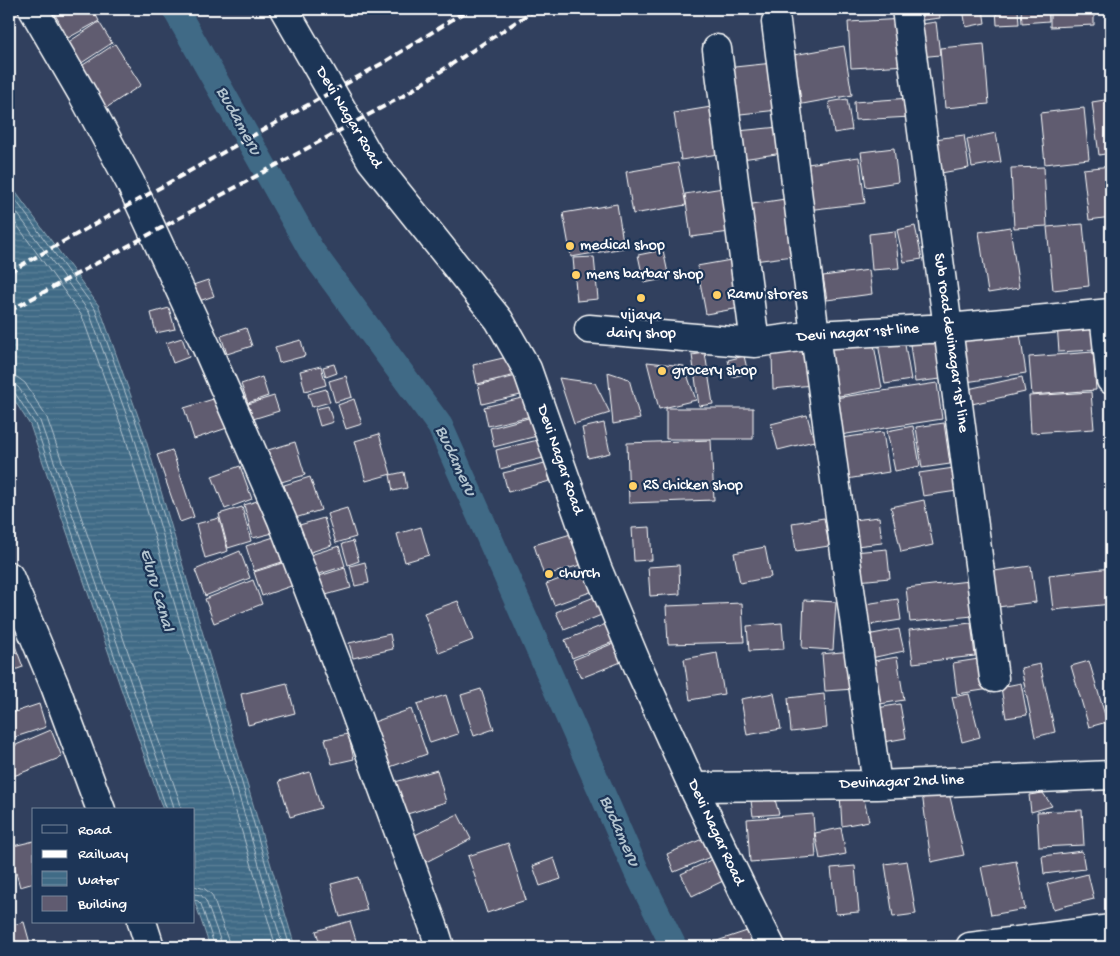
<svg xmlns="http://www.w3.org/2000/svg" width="1120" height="956" viewBox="0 0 1120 956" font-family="'Gochi Hand',sans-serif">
<defs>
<pattern id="water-rules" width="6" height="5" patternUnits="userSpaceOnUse" patternTransform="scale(1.25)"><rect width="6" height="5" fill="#406b86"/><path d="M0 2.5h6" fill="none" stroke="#5d8198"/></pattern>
</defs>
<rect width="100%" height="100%" fill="#31405e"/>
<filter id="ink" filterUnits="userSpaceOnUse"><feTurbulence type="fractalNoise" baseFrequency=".02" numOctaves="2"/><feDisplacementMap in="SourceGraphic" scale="10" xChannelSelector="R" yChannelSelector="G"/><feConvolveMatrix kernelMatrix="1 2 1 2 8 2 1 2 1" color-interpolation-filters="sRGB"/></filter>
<g filter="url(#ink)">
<path fill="url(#water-rules)" stroke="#8ca6b6" d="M9 183 99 306 143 430 295 947H210L194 899V810H163L30 425 9 392Z"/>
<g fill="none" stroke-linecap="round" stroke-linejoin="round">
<path stroke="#b3c4cf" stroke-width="1" d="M9 191 95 309 139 431 290 947
M9 202 89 312 133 433 283 947
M9 214 82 316 125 436 276 947
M9 376 17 377 25 383 47 418 180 802 181 810
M9 384H14L19 388 40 421 173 804 174 810
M9 390H12L15 393 35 424 167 810
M194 886 205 889 212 895 228 940 229 947
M194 894 201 895 206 901 221 942V947
M194 900 198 901 201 904 215 947"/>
<path stroke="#406b86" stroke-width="26" d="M175 9 311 250 440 426 636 870 674 947"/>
</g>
<path fill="#605b70" stroke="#fff" d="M52 9H93L99 21 68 38Z
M914 9H939L940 18 915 21Z
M941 9H962V11L942 15Z
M963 9H983L985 23 966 27Z
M996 9H1018L1019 24 997 25Z
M1021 9H1048L1049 21 1022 23Z
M1050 9H1094V25L1050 27Z
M905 19 908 65 851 68 848 22Z
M99 22 112 43 77 66 64 45Z
M936 22 940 55 919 57 915 25Z
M115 44 141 85 106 108 80 67Z
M984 44 989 104 945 108 940 48Z
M844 46 852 95 797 105 788 56Z
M773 63 778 110 731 115 725 68Z
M910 98 911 117 855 120 854 102Z
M847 99 852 130 834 133 829 102Z
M1111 99V153L1099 155 1092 102Z
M711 107 718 154 681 160 674 113Z
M1084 108 1089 159 1045 164 1040 113Z
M779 127 783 153 742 159 738 131Z
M996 133 1001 162 972 167 967 139Z
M964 135 969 168 941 173 935 139Z
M894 148 898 182 866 187 861 152Z
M859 157 865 203 807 210 800 165Z
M678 163 686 205 633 214 626 172Z
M1111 166V217L1089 220 1083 169Z
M1044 167 1047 226 1014 228 1011 168Z
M723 188 730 232 691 237 685 194Z
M785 199 793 256 754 261 746 205Z
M617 204 624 248 571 257 563 213Z
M1083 224 1089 286 1053 290 1047 227Z
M915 226 922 259 904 262 897 230Z
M1010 227 1019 288 988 293 979 232Z
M895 231 899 268 872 270 869 234Z
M663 250 669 278 644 283 638 255Z
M594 257 598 299 577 301 573 258Z
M731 260 740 308 706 314 697 266Z
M869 270 872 294 827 300 823 276Z
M208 280 214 296 199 301 193 285Z
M169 308 175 329 156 333 151 313Z
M1091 322 1093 350 1059 352 1057 324Z
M1019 327 1026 373 966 382 959 337Z
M246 328 252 346 227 354 221 336Z
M936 334 941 379 915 382 909 337Z
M182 338 189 357 173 363 166 343Z
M904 339 911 380 885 384 878 343Z
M301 340 305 356 279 363 275 347Z
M873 340 882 388 834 397 825 348Z
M806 350 812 385 773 389 772 354 789 353Z
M1093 352 1096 390 1032 395 1029 357Z
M705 353 713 404 699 406 692 355Z
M516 355 520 374 477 384 473 365Z
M744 356 748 373 732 377 728 360Z
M647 362 684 366 696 400 659 409Z
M334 364 337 373 326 377 323 367Z
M321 366 326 385 305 391 300 371Z
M608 372 629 379 640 419 613 424Z
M521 375 525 394 482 404 478 385Z
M346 376 352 397 335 402 329 381Z
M262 377 268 396 248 403 241 384Z
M1022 377 1025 392 972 404 968 389Z
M559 378 595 383 610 413 574 424Z
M937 383 942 419 834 436 828 399Z
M326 389 330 402 312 407 308 394Z
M1091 392 1094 429 1031 433 1029 396Z
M274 396 279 411 253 419 248 404Z
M220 397 230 427 194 439 184 408Z
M526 397 531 416 488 426 484 407Z
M354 399 362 424 346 429 338 405Z
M328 406 333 422 320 426 315 409Z
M666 408H753V439H666Z
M807 415 814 441 778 450 771 424Z
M532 417 537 436 494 447 490 428Z
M604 423 610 453 588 458 582 428Z
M944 423 950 464 922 468 916 427Z
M913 426 920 466 895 471 887 431Z
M883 432 889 472 841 480 834 439Z
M379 434 391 474 366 481 355 441Z
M538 440 543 458 500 469 496 450Z
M711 440 714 500 629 503 627 443Z
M295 442 305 475 278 483 268 450Z
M172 450 194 517 180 522 157 455Z
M545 463 550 481 508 492 503 473Z
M240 466 252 499 225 509 212 476Z
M954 468 957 491 923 496 919 473Z
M404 472 407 488 393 491 390 475Z
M310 477 321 510 295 518 284 485Z
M267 498 277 532 253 538 244 505Z
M924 500 933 545 901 552 891 507Z
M242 507 251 541 228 548 219 514Z
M347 508 356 537 336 543 327 514Z
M879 517 882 543 856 546 853 520Z
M219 518 228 551 205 558 196 524Z
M324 518 332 545 305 554 296 526Z
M824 518 829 546 796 551 792 523Z
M421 527 429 555 405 562 397 534Z
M650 527 652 560 634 561 632 528Z
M571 534 580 565 544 576 534 545Z
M274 537 282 562 254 571 246 546Z
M353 541 359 561 348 565 342 544Z
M339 546 345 566 313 576 307 556Z
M765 547 771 577 740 583 734 553Z
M887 549 890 578 857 581 854 552Z
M240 551 250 578 205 596 195 570Z
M292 560 300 583 262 596 254 572Z
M365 562 369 583 355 586 350 566Z
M679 565 680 594 650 596 648 567Z
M1031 566 1036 602 998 607 994 571Z
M345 568 351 588 322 596 316 577Z
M1111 568V604L1053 610 1049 575Z
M585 570 593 591 554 605 546 584Z
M253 580 262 604 214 623 205 599Z
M969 581 973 616 910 622 906 588Z
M597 596 604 614 564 630 556 612Z
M898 599 901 620 869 625 865 604Z
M804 600 836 602 833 650 802 648Z
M458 601 473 640 439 653 424 613Z
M742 603 744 642 668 644 666 606Z
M782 623 784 649 749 651 747 626Z
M971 623 975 656 913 663 909 630Z
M606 624 613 642 572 658 565 640Z
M899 629 904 651 871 658 867 635Z
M390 634 393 649 353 658 349 643Z
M11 635 23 667 9 672V636Z
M614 643 621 662 581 678 573 660Z
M851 651 854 689 825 691 822 654Z
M717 653 724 694 690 700 684 659Z
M897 657 904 700 880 704 873 661Z
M985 658 990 689 957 694 953 663Z
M1089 661 1107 722 1089 727 1071 666Z
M1040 664 1055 732 1035 737 1021 668Z
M287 683 295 713 248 725 241 694Z
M1021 683 1027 715 1006 718 1001 687Z
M481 689 494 729 474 736 461 695Z
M774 693 781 729 747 735 741 699Z
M824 694 827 728 791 732 788 698Z
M969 694 980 737 962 742 952 697Z
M446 695 458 734 430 743 417 704Z
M39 704 46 727 9 739V714Z
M900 704 906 738 878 743 872 709Z
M411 709 427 754 387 768 371 723Z
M51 730 62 757 11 777 9 771V748Z
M348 734 354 759 332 764 325 739Z
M437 770 446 802 404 815 395 782Z
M310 772 321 808 290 817 279 781Z
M862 791 869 821 842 826 840 794Z
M750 793 774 796 779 814 753 816Z
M922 793H949L964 855 931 862Z
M1043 793 1052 806 1031 812 1029 795Z
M1082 810 1084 845 1039 847 1037 812Z
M458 814 471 839 426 862 413 836Z
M813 814 816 857 750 862 747 819Z
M841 828 846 854 820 859 815 833Z
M707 837 715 855 674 872 667 854Z
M34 841V883L20 887 9 847Z
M508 843 526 900 487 913 468 856Z
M1082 851 1085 869 1044 874 1042 856Z
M554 858 561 879 540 886 533 866Z
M715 858 725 880 692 896 681 874Z
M907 861 916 914 893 917 885 864Z
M1016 861 1025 909 991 915 981 867Z
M855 866 859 912 836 914 831 868Z
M1088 874 1094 899 1053 909 1047 884Z
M358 877 367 910 340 917 331 884Z
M350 921 358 947H321L316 931Z
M24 922 31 947H9V926Z
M750 930 756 947H715L714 942Z"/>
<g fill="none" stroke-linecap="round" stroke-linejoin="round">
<g stroke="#fff" stroke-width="31">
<path id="minor" d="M33 9 83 95 130 182 206 346 282 520 347 690 434 928 440 947
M906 9 994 678
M776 22 815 335 877 785
M717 49 755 343
M1104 314 1111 380
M589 329 755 343 815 335 948 328 1111 313
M693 787 877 785 1111 775
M970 947 1111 929"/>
</g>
<g stroke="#fff" stroke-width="31">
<path id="tertiary" d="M284 9 371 160 499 320 527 369 597 568 638 666 693 787 748 901 771 947
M9 576 55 686 101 810
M142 922 150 947"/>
</g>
<use href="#minor" stroke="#1d3557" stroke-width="28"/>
<use href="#tertiary" stroke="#1d3557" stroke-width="28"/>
<path stroke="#fff" stroke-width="4" stroke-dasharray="8 4" stroke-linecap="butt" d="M9 272 383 63 469 9
M9 311 403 96 536 9"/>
</g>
</g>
<g fill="#ffd166" stroke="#1d3557" stroke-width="2">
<circle cx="570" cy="246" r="5"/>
<circle cx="576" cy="275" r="5"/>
<circle cx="717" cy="295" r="5"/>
<circle cx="641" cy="298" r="5"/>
<circle cx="662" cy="371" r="5"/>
<circle cx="633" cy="486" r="5"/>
<circle cx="549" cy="574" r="5"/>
</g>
<g text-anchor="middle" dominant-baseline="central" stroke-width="4.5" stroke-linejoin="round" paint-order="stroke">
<g font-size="16" fill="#fff" stroke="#1d3557">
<text transform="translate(348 118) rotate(59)">Devi Nagar Road</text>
<text transform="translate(858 334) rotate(-4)">Devi nagar 1st line</text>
<text transform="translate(950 343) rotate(82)">Sub road devinagar 1st line</text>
<text transform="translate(559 460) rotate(71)">Devi Nagar Road</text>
<text transform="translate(902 783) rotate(-2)">Devinagar 2nd line</text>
<text transform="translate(715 833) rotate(65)">Devi Nagar Road</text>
</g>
<g font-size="16" fill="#fff" stroke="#1d3557" text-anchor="start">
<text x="580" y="246">medical shop</text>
<text x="586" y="275">mens barbar shop</text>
<text x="727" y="295">Ramu stores</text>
<text x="641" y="316" text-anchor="middle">vijaya<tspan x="641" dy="18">dairy shop</tspan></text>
<text x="672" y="371">grocery shop</text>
<text x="643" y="486">RS chicken shop</text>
<text x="559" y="574">church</text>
</g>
<g font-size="18" font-style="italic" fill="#b3c4cf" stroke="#1d3557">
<text transform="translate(238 121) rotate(61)">Budameru</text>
<text transform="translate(455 461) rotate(65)">Budameru</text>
<text transform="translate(156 590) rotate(74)">Eluru Canal</text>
<text transform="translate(619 831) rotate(66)">Budameru</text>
</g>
</g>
<rect width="1120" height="956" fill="none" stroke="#1d3557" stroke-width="30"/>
<rect x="15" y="15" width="1090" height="926" fill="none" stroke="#fff" stroke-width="2" filter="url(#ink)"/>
<rect x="32" y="808" width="162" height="115" fill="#1d3557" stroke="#77869a"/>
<rect x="42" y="825" width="25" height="8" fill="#1d3557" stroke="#77869a"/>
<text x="78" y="834" font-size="15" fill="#ffffff">Road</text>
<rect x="42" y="850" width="25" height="8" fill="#ffffff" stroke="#77869a"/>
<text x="78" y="858" font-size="15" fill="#ffffff">Railway</text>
<rect x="42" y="871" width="25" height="15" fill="url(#water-rules)" stroke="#77869a"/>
<text x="78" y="884" font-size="15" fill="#ffffff">Water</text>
<rect x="42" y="896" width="25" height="15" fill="#605b70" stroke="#77869a"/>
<text x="78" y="908" font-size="15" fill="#ffffff">Building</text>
</svg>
